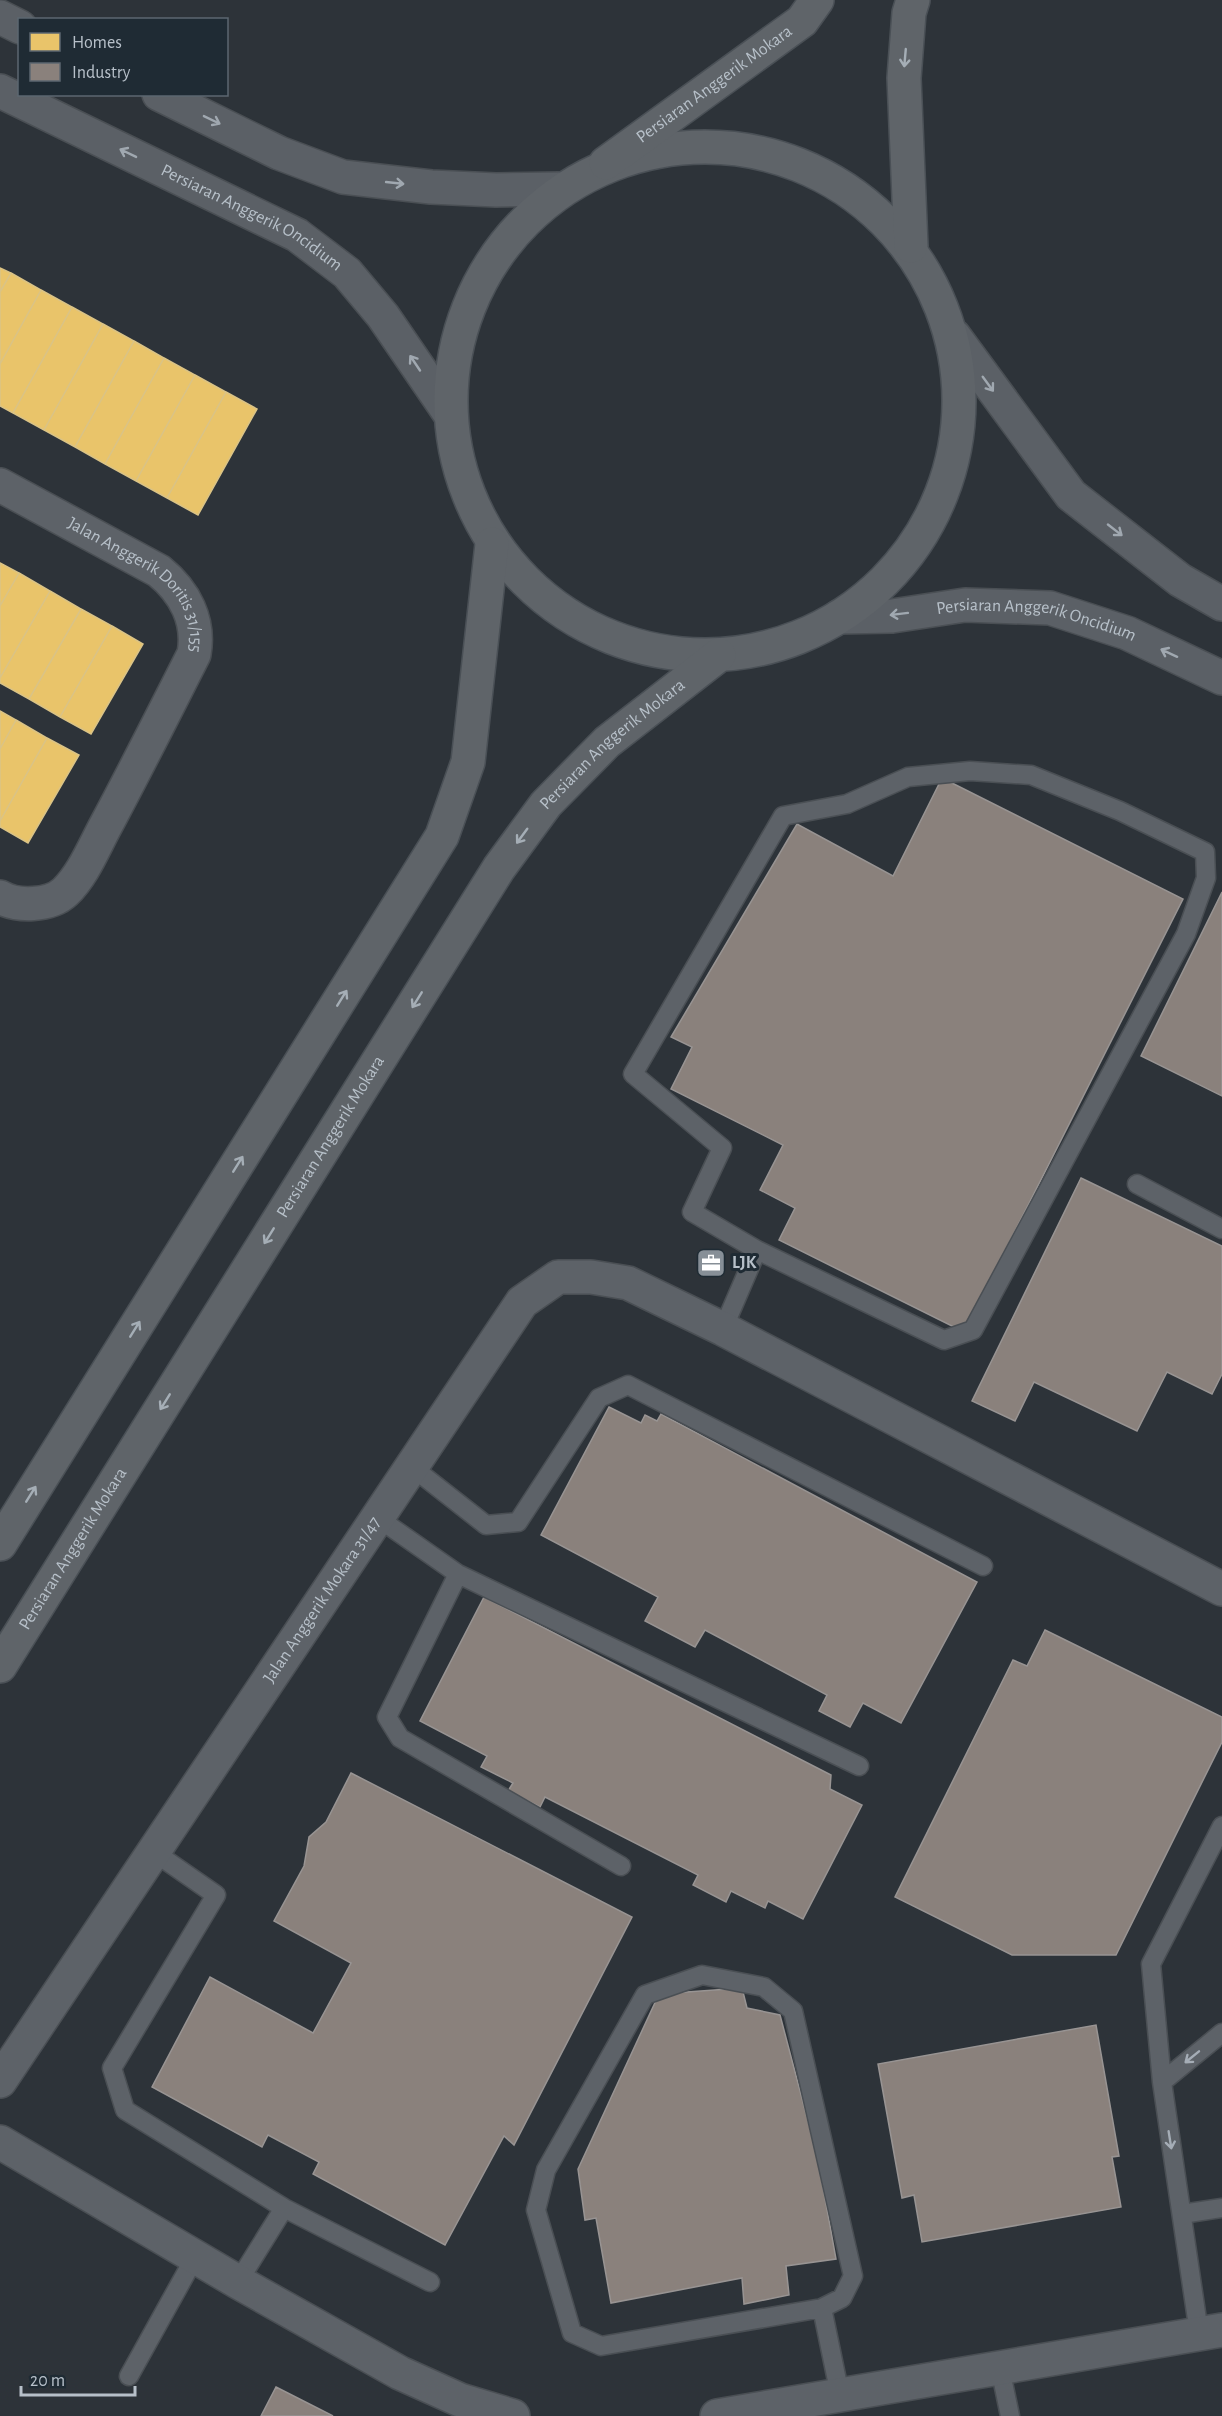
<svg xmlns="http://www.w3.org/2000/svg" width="1222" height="2416" viewBox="0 0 1222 2416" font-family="'Alegreya Sans',sans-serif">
<rect width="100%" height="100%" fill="#2d3339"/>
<path fill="#e9c46a" stroke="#dac386" stroke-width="1.5" d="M0 268 11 273 0 292Z
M11 273 41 290 0 364V292Z
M41 290 72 307 13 413 0 406V364Z
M72 307 103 324 44 430 13 413Z
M103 324 134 341 75 447 44 430Z
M134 341 164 358 105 464 75 447Z
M164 358 195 375 136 481 105 464Z
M195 375 226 392 167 498 136 481Z
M226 392 257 409 198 515 167 498Z
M0 563 19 573 0 606Z
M19 573 50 591 0 678V606Z
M50 591 81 609 29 699 0 683V678Z
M81 609 112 626 60 717 29 699Z
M112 626 143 644 91 734 60 717Z
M0 711 16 720 0 749Z
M16 720 47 738 0 821V749Z
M47 738 79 755 28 843 0 827V821Z"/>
<path fill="#8a817c" stroke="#989493" stroke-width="1.5" d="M942 778 1183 899 964 1332 779 1240 795 1208 760 1190 783 1145 671 1089 692 1047 671 1037 797 824 893 876Z
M1222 892V1096L1141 1056Z
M1081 1178 1222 1246V1374L1212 1394 1167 1372 1137 1431 1034 1382 1015 1421 972 1401Z
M609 1407 641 1423 645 1415 657 1421 661 1414 977 1582 901 1723 863 1703 850 1727 819 1711 827 1695 705 1630 695 1647 645 1621 658 1597 541 1535Z
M484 1597 831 1775 830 1789 862 1805 803 1919 768 1901 765 1908 731 1891 726 1902 693 1885 698 1875 545 1797 540 1807 508 1791 513 1783 481 1767 487 1756 420 1721Z
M1045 1630 1222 1717V1742L1116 1955H1012L895 1897 1013 1660 1027 1666Z
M351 1773 632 1917 514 2145 504 2136 445 2245 313 2174 319 2162 268 2135 262 2147 152 2087 210 1977 313 2033 351 1963 274 1921 304 1866 309 1837 326 1822Z
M742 1988 747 2008 780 2015 818 2159 836 2259 786 2266 789 2295 744 2304 742 2278 611 2303 596 2218 585 2220 578 2169 659 1994Z
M1096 2025 1119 2156 1112 2157 1121 2207 922 2242 914 2195 902 2198 878 2064Z
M276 2387 333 2416H261Z"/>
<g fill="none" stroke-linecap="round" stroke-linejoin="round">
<g stroke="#4a4f54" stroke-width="21">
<path id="lane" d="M1137 1184 1222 1229
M723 1329 757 1250 692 1212 722 1148 633 1074 783 816 847 804 908 777 970 771 1031 775 1120 811 1205 852 1206 878 1186 934 973 1330 944 1340 757 1250
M412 1467 486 1525 518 1522 599 1398 628 1385 983 1566
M378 1518 458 1574 387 1717 400 1738 621 1866
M458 1574 859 1766
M154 1852 216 1895 112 2068 125 2110 284 2208 238 2282
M702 1975 764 1987 793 2011 853 2276 842 2298 822 2308 601 2346 572 2333 536 2210 546 2170 645 1995Z
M1162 2082 1222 2033
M284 2208 430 2282
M1182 2214 1222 2208
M822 2308 840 2395
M1199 2333 1162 2082 1151 1964 1222 1826
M1000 2368 1010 2416
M129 2376 195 2257"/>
</g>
<g stroke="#4a4f54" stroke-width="36">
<g id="street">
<path id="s1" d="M0 485 159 571C185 592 200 621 194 654 165 711 136 769 106 825 94 847 83 875 65 892 50 906 17 907 0 897"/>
<path id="s2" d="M0 2081 522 1302 558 1277H591L628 1283 723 1329 1222 1589"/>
<path d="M0 2142 238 2282 400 2373 460 2400 513 2416"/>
<path d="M717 2416 1222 2330"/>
</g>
</g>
<g stroke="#4a4f54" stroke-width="36">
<g id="secondary">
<path d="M0 17 20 27"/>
<path id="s3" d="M0 91 297 235 347 273 383 316 448 411"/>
<path d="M159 94 279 153 343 177 431 187 496 190 559 189"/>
<path d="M954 336 1071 495 1180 580 1222 604"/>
<path id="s4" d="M839 617 892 616 965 605 1050 608 1127 633 1222 678"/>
</g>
</g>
<g stroke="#4a5056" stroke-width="36">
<g id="primary">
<circle cx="705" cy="401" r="254"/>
<path id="s5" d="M606 163 802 21 817 0"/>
<path d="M911 246 904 78 909 13 913 0"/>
<path d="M0 1544 442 836 468 762 492 544"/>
<path id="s6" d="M0 1666 499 868 546 804 607 742 719 655"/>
</g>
</g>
<use href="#lane" stroke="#5d6268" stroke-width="18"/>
<use href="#street" stroke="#5d6268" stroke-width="33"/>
<use href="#secondary" stroke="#5b6066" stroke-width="33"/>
<use href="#primary" stroke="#5f6469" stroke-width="33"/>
</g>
<defs><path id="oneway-shaft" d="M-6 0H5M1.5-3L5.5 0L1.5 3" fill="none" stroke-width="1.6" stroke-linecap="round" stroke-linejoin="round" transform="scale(1.5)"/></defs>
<g stroke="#a5aeb6">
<use href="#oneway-shaft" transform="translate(905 58) rotate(95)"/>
<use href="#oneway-shaft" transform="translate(522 836) rotate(126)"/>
<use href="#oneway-shaft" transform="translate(342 998) rotate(-58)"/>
<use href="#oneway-shaft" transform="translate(417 1000) rotate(122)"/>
<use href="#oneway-shaft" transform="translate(238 1164) rotate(-58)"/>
<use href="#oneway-shaft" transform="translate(269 1236) rotate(122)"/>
<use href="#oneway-shaft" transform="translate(135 1329) rotate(-58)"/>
<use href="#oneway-shaft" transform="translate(165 1402) rotate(122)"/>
<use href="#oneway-shaft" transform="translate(31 1494) rotate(-58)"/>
</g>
<g stroke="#a0a8b0">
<use href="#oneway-shaft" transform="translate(212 120) rotate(26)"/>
<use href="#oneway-shaft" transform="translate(128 153) rotate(-154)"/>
<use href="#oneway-shaft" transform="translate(395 183) rotate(6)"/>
<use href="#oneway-shaft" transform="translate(415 363) rotate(-124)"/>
<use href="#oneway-shaft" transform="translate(988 384) rotate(54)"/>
<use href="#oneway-shaft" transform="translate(1115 530) rotate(38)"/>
<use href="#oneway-shaft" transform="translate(899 614) rotate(173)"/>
<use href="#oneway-shaft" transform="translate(1169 653) rotate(-155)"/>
</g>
<g stroke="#a5adb6">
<use href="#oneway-shaft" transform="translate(1192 2057) rotate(141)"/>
<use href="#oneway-shaft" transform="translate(1170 2140) rotate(81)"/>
</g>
<defs>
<g id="office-square" transform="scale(1.5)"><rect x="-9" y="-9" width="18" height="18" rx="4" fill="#878f97" stroke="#1f2b34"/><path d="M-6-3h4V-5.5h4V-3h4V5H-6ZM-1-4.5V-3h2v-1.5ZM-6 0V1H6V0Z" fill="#fff"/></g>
</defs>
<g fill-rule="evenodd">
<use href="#office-square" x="711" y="1263"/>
</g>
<g text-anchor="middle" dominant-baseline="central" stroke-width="6" stroke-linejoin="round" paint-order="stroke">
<g font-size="18" fill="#b7c0c9" stroke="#1f2b34">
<text stroke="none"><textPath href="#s5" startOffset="134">Persiaran Anggerik Mokara</textPath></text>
<text stroke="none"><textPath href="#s3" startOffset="282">Persiaran Anggerik Oncidium</textPath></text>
<text stroke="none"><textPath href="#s1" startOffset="176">Jalan Anggerik Doritis 31/155</textPath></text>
<text stroke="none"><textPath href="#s4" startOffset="200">Persiaran Anggerik Oncidium</textPath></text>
<text stroke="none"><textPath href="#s6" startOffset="1110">Persiaran Anggerik Mokara</textPath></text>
<text stroke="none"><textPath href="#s6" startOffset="624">Persiaran Anggerik Mokara</textPath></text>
<text stroke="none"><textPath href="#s6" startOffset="138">Persiaran Anggerik Mokara</textPath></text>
<text stroke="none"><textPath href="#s2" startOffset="579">Jalan Anggerik Mokara 31/47</textPath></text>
</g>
<g font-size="18" font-weight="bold" fill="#b7c0c9" stroke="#1f2b34" text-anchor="start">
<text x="732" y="1263">LJK</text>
</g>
</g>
<rect x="18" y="18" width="210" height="78" fill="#1f2b34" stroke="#5c6770" stroke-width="1.5"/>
<rect x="30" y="33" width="30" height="18" fill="#e9c46a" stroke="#5c6770" stroke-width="1.5"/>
<text x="72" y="48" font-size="18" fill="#b7c0c9">Homes</text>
<rect x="30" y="63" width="30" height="18" fill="#8a817c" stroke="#5c6770" stroke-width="1.5"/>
<text x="72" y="78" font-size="18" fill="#b7c0c9">Industry</text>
<path d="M21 2386v9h114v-9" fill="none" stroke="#b7c0c9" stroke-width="3"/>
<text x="30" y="2386" font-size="18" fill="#b7c0c9" stroke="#1f2b34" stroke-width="4.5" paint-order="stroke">20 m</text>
</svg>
